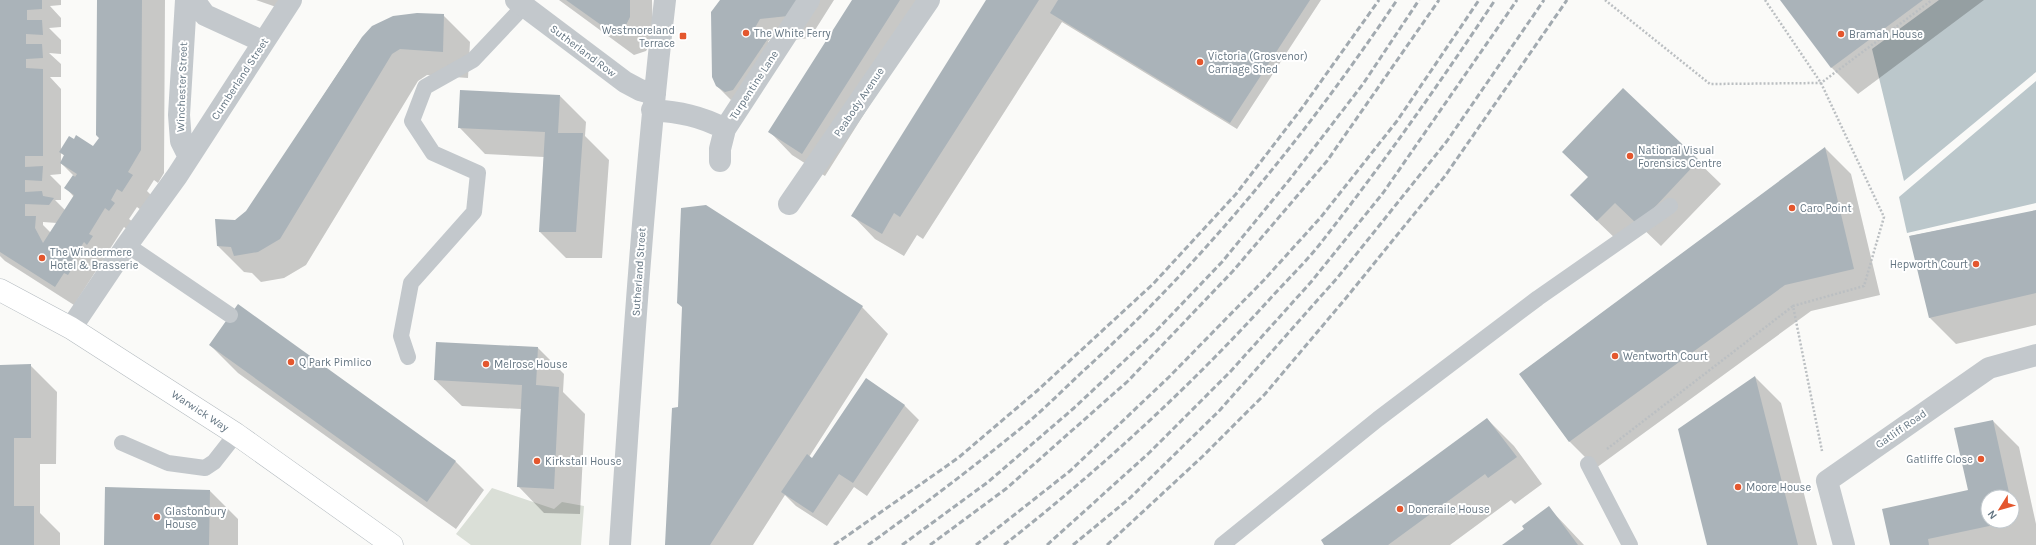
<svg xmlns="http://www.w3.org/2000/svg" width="2036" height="545" viewBox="0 0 2036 545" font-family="Karla,sans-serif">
<rect width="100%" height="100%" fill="#fafaf8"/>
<path fill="#dadfd7" d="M492 488 554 509 562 502 584 506 581 545H471L456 534Z"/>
<path fill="#bbc7cb" d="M1939 0H2036V72L1904 181 1872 49Z
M2036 81V203L1907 233 1899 197Z"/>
<path fill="#0003" fill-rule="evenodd" d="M0 0H61V5L50 6 61 18V27L49 28 61 40V54L49 53 61 64V77H50L61 89V150L94 148 100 138 98 0H165L164 173 158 183 154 180 147 191 151 195 141 210 137 207 129 219 133 222 128 230 124 227 108 252 112 256 107 263 103 260 74 305 5 261 0 256ZM61 153 65 156 61 163ZM61 163 74 176 66 188 74 197 65 210 55 200H61V186L50 175 61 174ZM43 222 57 223 51 233 43 225Z
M256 0H285L279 8Z
M559 0H652L653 40 646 51 634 55Z
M721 0H834L810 38 783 41 773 35 768 42 781 55 731 100 717 86Z
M853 0H936L825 176 792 155 770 132Z
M987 0H1321L1237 129 1062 22 923 239 917 235 904 256 875 239 853 216Z
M1782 0H1984L1858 94 1832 68Z
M443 15 470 42 468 78 427 75 418 81 306 265 284 278 261 282 252 273 244 272 218 246 235 221 247 212 354 49 372 27Z
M1623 89 1721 184 1661 246 1638 224 1620 243 1594 218 1589 178Z
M560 96 586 122 585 136 609 160 602 258H566L540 232 544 157 485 154 459 127Z
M1825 148 1851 174 1880 295 1811 311 1596 468 1570 442 1520 374Z
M2036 211V325L1956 344 1930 318 1910 236Z
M862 307 888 334 809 457 812 460 867 380 905 406 919 420 867 496 854 487 827 526 796 506 785 495 753 545H666L680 408Z
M210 345 456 462 484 490 456 529 238 373Z
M538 348 564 374 563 392 585 414 580 514 544 513 518 486 521 409 462 406 435 380Z
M30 365 57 392 56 464H40V513L60 533V545H0V366Z
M1755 377 1781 403 1817 545H1708L1680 430Z
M1487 419 1514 446 1542 484 1515 504 1511 500 1450 545H1326Z
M1993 421 2019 447 2036 524V545H1891L1969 491ZM1988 497H2012V521H1988Z
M106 489 210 491 238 519V545H105Z
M1549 508 1584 545H1504L1525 529Z"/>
<path fill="#aab3b9" d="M0 0H42V9L27 10V20H42L43 35 26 34V44H42L43 58 26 59V68L43 69V156H25V167L43 166 42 181 25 180V192L42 191 43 196 54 198 49 205 25 204V216H36L35 228 43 243 74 195 64 188 73 175 75 177 77 174 60 163 64 155 59 152 69 136 74 139 76 135 93 146 99 138 96 135 97 0H142L141 150 128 172 133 175 122 192 117 189 111 200 115 203 109 211 105 208 89 234 93 236 87 245 84 242 69 265 73 267 68 275 64 273 55 287 0 252Z
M566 0H630V17L624 29 611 32Z
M720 0H798L788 16 760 19 753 31 767 40 733 90 725 92 716 86 712 77 711 12Z
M852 0H900L802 154 768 132Z
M986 0H1039L900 217 894 213 882 234 851 216Z
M1058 0H1310L1230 123 1050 13Z
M1780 0H1923L1831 68Z
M417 13 444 14 443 52 400 49 392 54 280 239 258 252 234 256 231 247 217 246 215 219 235 220 246 211 362 37 372 26 393 16Z
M1623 88 1699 160 1638 225 1615 203 1597 221 1570 195 1588 177 1562 152Z
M460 90 560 95 558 133H583L576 232H539L545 132 458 128Z
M1825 147 1854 269 1785 285 1569 442 1519 374Z
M706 205 863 306 710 545H665L672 408 678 407 682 307 677 303 681 208Z
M2036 210V293L1929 318 1909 236Z
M238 304 456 461 427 502 209 345Z
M436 342 538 347 536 385 559 387 554 489 517 487 522 385 434 380Z
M31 364V438H14V506H34V545H0V365Z
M1755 376 1798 545H1707L1678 429Z
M866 378 905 405 853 483 839 474 813 513 781 492 807 454 812 458Z
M1487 418 1517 457 1488 478 1485 474 1388 545H1324L1321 540Z
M1993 420 2010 497H1988V521L2008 522 1928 539 1929 545H1890L1882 509 1968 490 1954 428Z
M105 487 210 490 209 545H104Z
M1549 506 1578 545H1502L1524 529 1522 526Z"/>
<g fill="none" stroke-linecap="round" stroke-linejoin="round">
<g stroke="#b3babf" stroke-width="23">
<path id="secondary" d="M0 290 71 328 236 434 392 545"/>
</g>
<path stroke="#bbbfc2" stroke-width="2.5" stroke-dasharray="2 2" stroke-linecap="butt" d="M1605 0 1710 84 1821 83 1932 0
M1765 0 1821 83 1884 217 1864 286 1793 306 1822 451
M1607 449 1793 306"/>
<path stroke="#c3c8cc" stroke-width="16" d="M127 245 230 315
M408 357 401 336 411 283 474 212 478 173 433 153 412 121 425 87 473 60 524 6
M122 443 168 463 205 468 214 462 236 434
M1588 464 1630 545
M1222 545 1378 419 1538 298 1670 206"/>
<path stroke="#c3c8cc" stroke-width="22" d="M186 0 179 115 181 141 189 157
M194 0 205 15 264 42
M516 0 625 82 640 90 655 94
M652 110C679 112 701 116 725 129
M720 161V149L725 129 809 0
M789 204 929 0
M71 328 127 245 177 176 291 0
M620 545C632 363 644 181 665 0
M1844 545 1827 481 1989 368 2036 355"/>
<use href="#secondary" stroke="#fff" stroke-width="22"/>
<path stroke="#a2aab0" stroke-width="3" stroke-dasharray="6 3" stroke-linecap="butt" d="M834 545 958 458 1038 390 1153 284 1236 194 1302 108 1379 0
M868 545C922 506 975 466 1026 424 1045 408 1062 391 1080 374 1202 263 1305 137 1397 0
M902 545 988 482 1074 408 1155 332 1222 262 1290 179 1363 84 1419 0
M930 545 1007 488 1128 381 1233 271 1327 161 1439 0
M976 545 1070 471 1169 377 1264 280 1321 217 1397 121 1479 0
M1004 545C1098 471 1187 390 1268 301 1285 282 1304 264 1320 244 1382 165 1440 83 1495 0
M1047 545 1150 452 1230 372 1311 282 1383 193 1517 0
M1073 545 1130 498 1220 410 1338 277 1447 141 1544 0
M1107 545 1203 456 1265 394 1346 298 1445 176 1567 0"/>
</g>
<g fill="#e4572e" stroke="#fff" stroke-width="1.5">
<circle cx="746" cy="33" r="4"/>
<circle cx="1841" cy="34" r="4"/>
<rect x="679" y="32" width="8" height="8" rx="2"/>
<circle cx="1200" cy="62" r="4"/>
<circle cx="1630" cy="156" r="4"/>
<circle cx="1792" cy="208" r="4"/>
<circle cx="42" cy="258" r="4"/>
<circle cx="1976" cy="264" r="4"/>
<circle cx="1615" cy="356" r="4"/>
<circle cx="291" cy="362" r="4"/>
<circle cx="486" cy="364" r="4"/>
<circle cx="1981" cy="459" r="4"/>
<circle cx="537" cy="461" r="4"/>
<circle cx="1738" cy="487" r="4"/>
<circle cx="1400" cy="509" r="4"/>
<circle cx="157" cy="517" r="4"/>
</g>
<g text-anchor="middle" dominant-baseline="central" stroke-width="4" stroke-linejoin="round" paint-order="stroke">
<g font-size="11" fill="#657683" stroke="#fff" text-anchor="start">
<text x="675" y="30" text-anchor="end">Westmoreland<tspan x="675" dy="13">Terrace</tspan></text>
<text x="754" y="33">The White Ferry</text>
<text x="1849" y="34">Bramah House</text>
<text x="1208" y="56">Victoria (Grosvenor)<tspan x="1208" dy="13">Carriage Shed</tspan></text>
<text x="1638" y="150">National Visual<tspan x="1638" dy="13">Forensics Centre</tspan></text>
<text x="1800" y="208">Caro Point</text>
<text x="50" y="252">The Windermere<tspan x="50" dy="13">Hotel &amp; Brasserie</tspan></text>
<text x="1968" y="264" text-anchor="end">Hepworth Court</text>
<text x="1623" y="356">Wentworth Court</text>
<text x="299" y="362">Q Park Pimlico</text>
<text x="494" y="364">Melrose House</text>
<text x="1973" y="459" text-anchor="end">Gatliffe Close</text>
<text x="545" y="461">Kirkstall House</text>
<text x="1746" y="487">Moore House</text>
<text x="1408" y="509">Doneraile House</text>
<text x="165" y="511">Glastonbury<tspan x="165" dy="13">House</tspan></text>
</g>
<g font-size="11" fill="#657683" stroke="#fff">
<text transform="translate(583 51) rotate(37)">Sutherland Row</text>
<text transform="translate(240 79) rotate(-57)">Cumberland Street</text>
<text transform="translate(754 85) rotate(-57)">Turpentine Lane</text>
<text transform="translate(182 87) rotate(-88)">Winchester Street</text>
<text transform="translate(859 102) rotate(-56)">Peabody Avenue</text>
<text transform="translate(639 272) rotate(-86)">Sutherland Street</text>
<text transform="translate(200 411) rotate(33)">Warwick Way</text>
<text transform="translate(1901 429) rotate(-35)">Gatliff Road</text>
</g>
</g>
<g transform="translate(2000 509) rotate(233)"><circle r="19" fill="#ffffff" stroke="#c1c8cd"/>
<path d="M0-3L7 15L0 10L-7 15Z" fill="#e4572e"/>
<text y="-6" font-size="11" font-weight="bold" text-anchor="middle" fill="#657683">N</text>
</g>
</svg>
